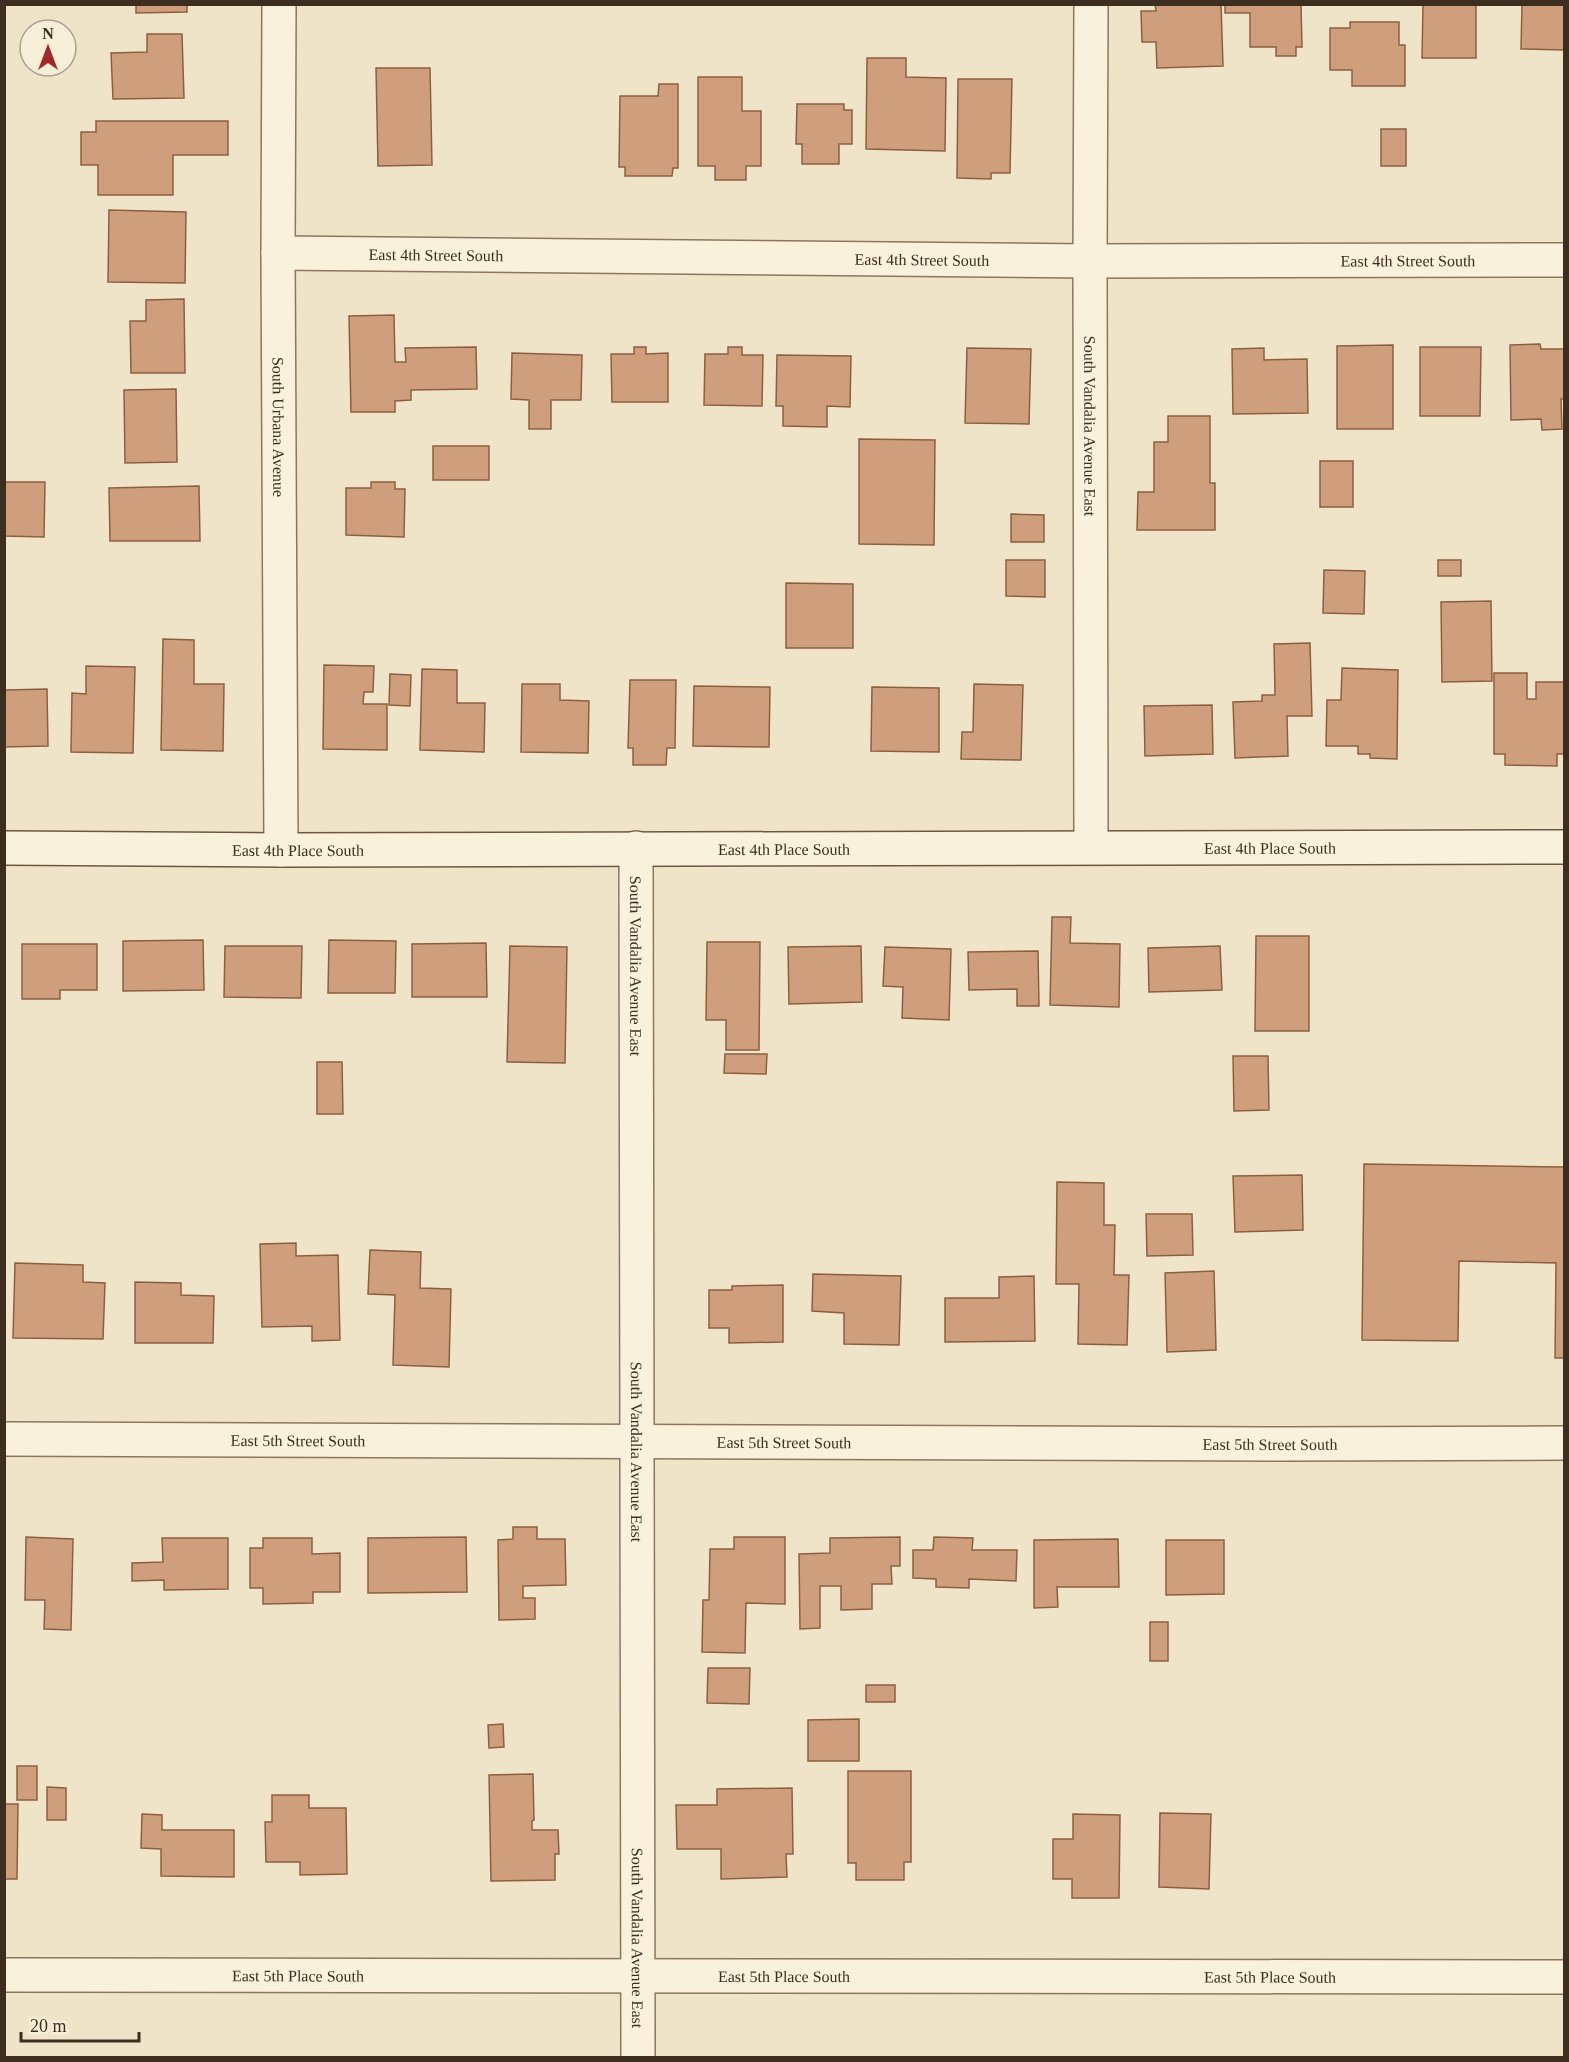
<svg xmlns="http://www.w3.org/2000/svg" width="1569" height="2062" viewBox="0 0 1569 2062" font-family="'Times New Roman',serif">
<rect width="100%" height="100%" fill="#f0e4c8"/>
<path fill="#cf9f7d" stroke="#8d5f41" stroke-width="1.5" d="M136 4H187V12L136 13Z
M1155 4H1221L1223 66 1157 68 1156 42H1142L1141 11H1156Z
M1225 4H1301L1302 47H1296V56H1276V47H1250V13H1225Z
M1423 4H1476V58H1422Z
M1522 4H1564V50L1521 49Z
M1350 22H1399V45H1405V86H1352V70H1330V28H1350Z
M147 34H182L184 98 113 99 111 53 147 52Z
M867 58H906V77L946 78 945 151 866 149Z
M376 68H430L432 165 378 166Z
M698 77H742V111H761V166H746V180H715V166H698Z
M958 79H1012L1010 173H991V179L957 178Z
M659 84H678V168H673L672 176H625V167H619L620 96H658Z
M797 104H844V110H852V144H839V164H802V144H796Z
M96 121H228V155H173V195H98V165H81V132H96Z
M1381 129H1406V166H1381Z
M109 210 186 212 185 283 108 282Z
M184 299 185 373H131L130 321H146V300Z
M394 315 395 362H406L405 348 476 347 477 389 411 390V400L395 401V412H351L349 316Z
M1540 344 1541 349H1564V399H1561L1562 429 1542 430 1541 419 1511 420 1510 345Z
M1393 345V429H1337V346Z
M634 347H646V354L668 353V402H612L611 354H634Z
M728 347H742V355H763L762 406 704 405 705 354H728Z
M1420 347H1481L1480 416H1420Z
M967 348 1031 349 1029 424 965 423Z
M1264 348V360L1307 359 1308 413 1233 414 1232 349Z
M512 353 582 355 581 400H551V429H529V400L511 399Z
M777 355 851 356 850 407 827 406V427L783 426V406H776Z
M176 389 177 462 125 463 124 390Z
M1168 416H1210V483H1215V530H1137L1138 492H1154V442H1168Z
M859 439 935 440 934 545 859 544Z
M433 446H489V480H433Z
M1320 461H1353V507H1320Z
M4 482H45L44 537 4 536Z
M371 482H395V489H405L404 537 346 535V488H371Z
M199 486 200 541H110L109 488Z
M1011 514 1044 515V542H1011Z
M1006 560H1045V597L1006 596Z
M1438 560H1461V576H1438Z
M1324 570 1365 571 1364 614 1323 613Z
M786 583 853 584V648H786Z
M1491 601 1492 681 1442 682 1441 602Z
M163 639 194 640V684H224L223 751 161 750Z
M1310 643 1312 716H1287L1288 756 1235 758 1233 702 1262 701V695H1275L1274 644Z
M324 665 374 666 373 692H364L363 704H387V750L323 749Z
M86 666 135 667 133 753 71 752 72 693 86 694Z
M1342 668 1398 670 1397 759 1370 758V754H1358V746H1326L1327 700H1341Z
M422 669 457 670V703H485L484 752 420 750Z
M1494 673H1527V699H1536V682H1564V754H1557V766L1505 765V754H1494Z
M390 674 411 675 410 706 389 705Z
M630 680H676L675 748H667L666 765H633V748H628Z
M522 684H560V700L589 701 588 753 521 752Z
M974 684 1023 685 1021 760 961 759 962 732H973Z
M694 686 770 687 769 747 693 746Z
M872 687 939 688V752L871 751Z
M47 689 48 746 4 747V690Z
M1212 705 1213 754 1145 756 1144 706Z
M1052 917H1071L1070 943 1120 944 1119 1007 1050 1005Z
M1256 936H1309V1031H1255Z
M203 940 204 990 123 991V941Z
M329 940 396 941 395 993H328Z
M707 942H760L759 1050H726V1020H706Z
M486 943 487 997H412V944Z
M22 944H97V990H60V999H22Z
M225 946H302L301 998 224 997Z
M510 946 567 947 565 1063 507 1062Z
M861 946 862 1002 789 1004 788 947Z
M1220 946 1222 990 1149 992 1148 948Z
M885 947 951 949 949 1020 902 1018 903 987 883 986Z
M1038 951 1039 1006H1017V989L969 990 968 952Z
M725 1054H767L766 1074 724 1073Z
M1233 1056H1268L1269 1110 1234 1111Z
M317 1062H342L343 1114H317Z
M1364 1164 1564 1167V1358H1555L1556 1263 1459 1261 1458 1341 1362 1340Z
M1302 1175 1303 1230 1235 1232 1233 1176Z
M1057 1182 1104 1183V1225H1115L1114 1275H1129L1127 1345 1078 1344 1079 1284H1056Z
M1146 1214H1192L1193 1255 1147 1256Z
M296 1243V1256L338 1255 340 1340 312 1341V1326L262 1327 260 1244Z
M370 1250 421 1252 420 1288 451 1289 449 1367 393 1365 395 1295 368 1294Z
M15 1263 83 1265V1282L105 1283 103 1339 13 1338Z
M1214 1271 1216 1350 1167 1352 1165 1273Z
M813 1274 901 1276 899 1345 844 1344V1313L812 1311Z
M1034 1276 1035 1341 945 1342V1298H999V1277Z
M135 1282 181 1283V1295L214 1296 213 1343H135Z
M783 1285V1342L729 1343V1328H709V1290H732V1286Z
M513 1527H537V1539H565L566 1585 523 1586V1598H535V1619L499 1620 498 1540 513 1539Z
M26 1537 73 1539 71 1630 44 1629 45 1600H25Z
M466 1537 467 1592 368 1593V1538Z
M734 1537H785V1604L746 1603 745 1653 702 1652 703 1600H709L710 1549H734Z
M900 1537V1566H891L892 1584H872V1609L841 1610V1586H820V1628L800 1629 799 1554 830 1553V1538Z
M934 1537 973 1538 972 1550H1017L1016 1581 969 1579V1588L936 1587V1579L913 1578V1550H933Z
M162 1538H228V1589L164 1590V1580L132 1581V1563L163 1562Z
M263 1538H312V1554L340 1553V1592H313V1603L263 1604V1588H250V1548H263Z
M1118 1539 1119 1587H1057L1058 1607 1034 1608V1540Z
M1166 1540H1224V1594L1166 1595Z
M1150 1622H1168V1661H1150Z
M708 1668H750L749 1704 707 1703Z
M866 1685H895V1702H866Z
M859 1719V1761H808V1720Z
M503 1724 504 1747 489 1748 488 1725Z
M17 1766H37V1800H17Z
M848 1771H911V1862H904V1880H856V1863H848Z
M533 1774 534 1820 532 1821V1830H558L559 1854H555V1880L491 1881 489 1775Z
M47 1787 66 1788V1820H47Z
M792 1788 793 1854H786L787 1877 721 1879V1849H677L676 1805H717V1789Z
M272 1795H309V1808H346L347 1874 300 1875V1862H266L265 1822H272Z
M4 1804H18L17 1879H4Z
M1160 1813 1211 1814 1209 1889 1159 1887Z
M142 1814 162 1815V1830H234V1877L161 1876V1849L141 1848Z
M1073 1814 1120 1815 1119 1898H1072V1879H1053V1839H1073Z"/>
<g fill="none" stroke-linecap="round" stroke-linejoin="round">
<g stroke="#8d765c" stroke-width="36">
<g id="street">
<path id="s1" d="M279 4 278 253 281 850"/>
<path id="s2" d="M1091 4 1090 261 1091 847"/>
<path id="s3" d="M278 253 1090 261 1564 260"/>
<path id="s4" d="M636 848 638 2058"/>
<path id="s5" d="M4 1439 1284 1444 1564 1443"/>
<path id="s6" d="M4 1975 1564 1977"/>
</g>
</g>
<g stroke="#6f573f" stroke-width="36">
<g id="secondary">
<path id="s7" d="M4 848 281 850 1564 847"/>
</g>
</g>
<use href="#street" stroke="#faf1dc" stroke-width="33"/>
<use href="#secondary" stroke="#faf1dc" stroke-width="33"/>
</g>
<g text-anchor="middle" dominant-baseline="central" stroke-width="5" stroke-linejoin="round" paint-order="stroke">
<g font-size="16" fill="#3d2e20" stroke="#f7eed8">
<text stroke="none"><textPath href="#s3" startOffset="158">East 4th Street South</textPath></text>
<text stroke="none"><textPath href="#s3" startOffset="644">East 4th Street South</textPath></text>
<text stroke="none"><textPath href="#s3" startOffset="1130">East 4th Street South</textPath></text>
<text stroke="none"><textPath href="#s2" startOffset="422">South Vandalia Avenue East</textPath></text>
<text stroke="none"><textPath href="#s1" startOffset="423">South Urbana Avenue</textPath></text>
<text stroke="none"><textPath href="#s7" startOffset="780">East 4th Place South</textPath></text>
<text stroke="none"><textPath href="#s7" startOffset="1266">East 4th Place South</textPath></text>
<text stroke="none"><textPath href="#s7" startOffset="294">East 4th Place South</textPath></text>
<text stroke="none"><textPath href="#s4" startOffset="118">South Vandalia Avenue East</textPath></text>
<text stroke="none"><textPath href="#s5" startOffset="294">East 5th Street South</textPath></text>
<text stroke="none"><textPath href="#s5" startOffset="780">East 5th Street South</textPath></text>
<text stroke="none"><textPath href="#s5" startOffset="1266">East 5th Street South</textPath></text>
<text stroke="none"><textPath href="#s4" startOffset="604">South Vandalia Avenue East</textPath></text>
<text stroke="none"><textPath href="#s4" startOffset="1090">South Vandalia Avenue East</textPath></text>
<text stroke="none"><textPath href="#s6" startOffset="294">East 5th Place South</textPath></text>
<text stroke="none"><textPath href="#s6" startOffset="780">East 5th Place South</textPath></text>
<text stroke="none"><textPath href="#s6" startOffset="1266">East 5th Place South</textPath></text>
</g>
</g>
<rect width="1569" height="2062" fill="none" stroke="#3d2e20" stroke-width="12"/>
<g transform="translate(48 48)"><circle r="28" fill="#f7eed8" stroke="#ada18e" stroke-width="1.5"/>
<path d="M0-4.5L10 22L0 15L-10 22Z" fill="#9e2a2b"/>
<text y="-9" font-size="16" font-weight="bold" text-anchor="middle" fill="#3d2e20">N</text>
</g>
<path d="M21 2032v9h118v-9" fill="none" stroke="#3d2e20" stroke-width="3"/>
<text x="30" y="2032" font-size="18" fill="#3d2e20" stroke="#f7eed8" stroke-width="4.5" paint-order="stroke">20 m</text>
</svg>
